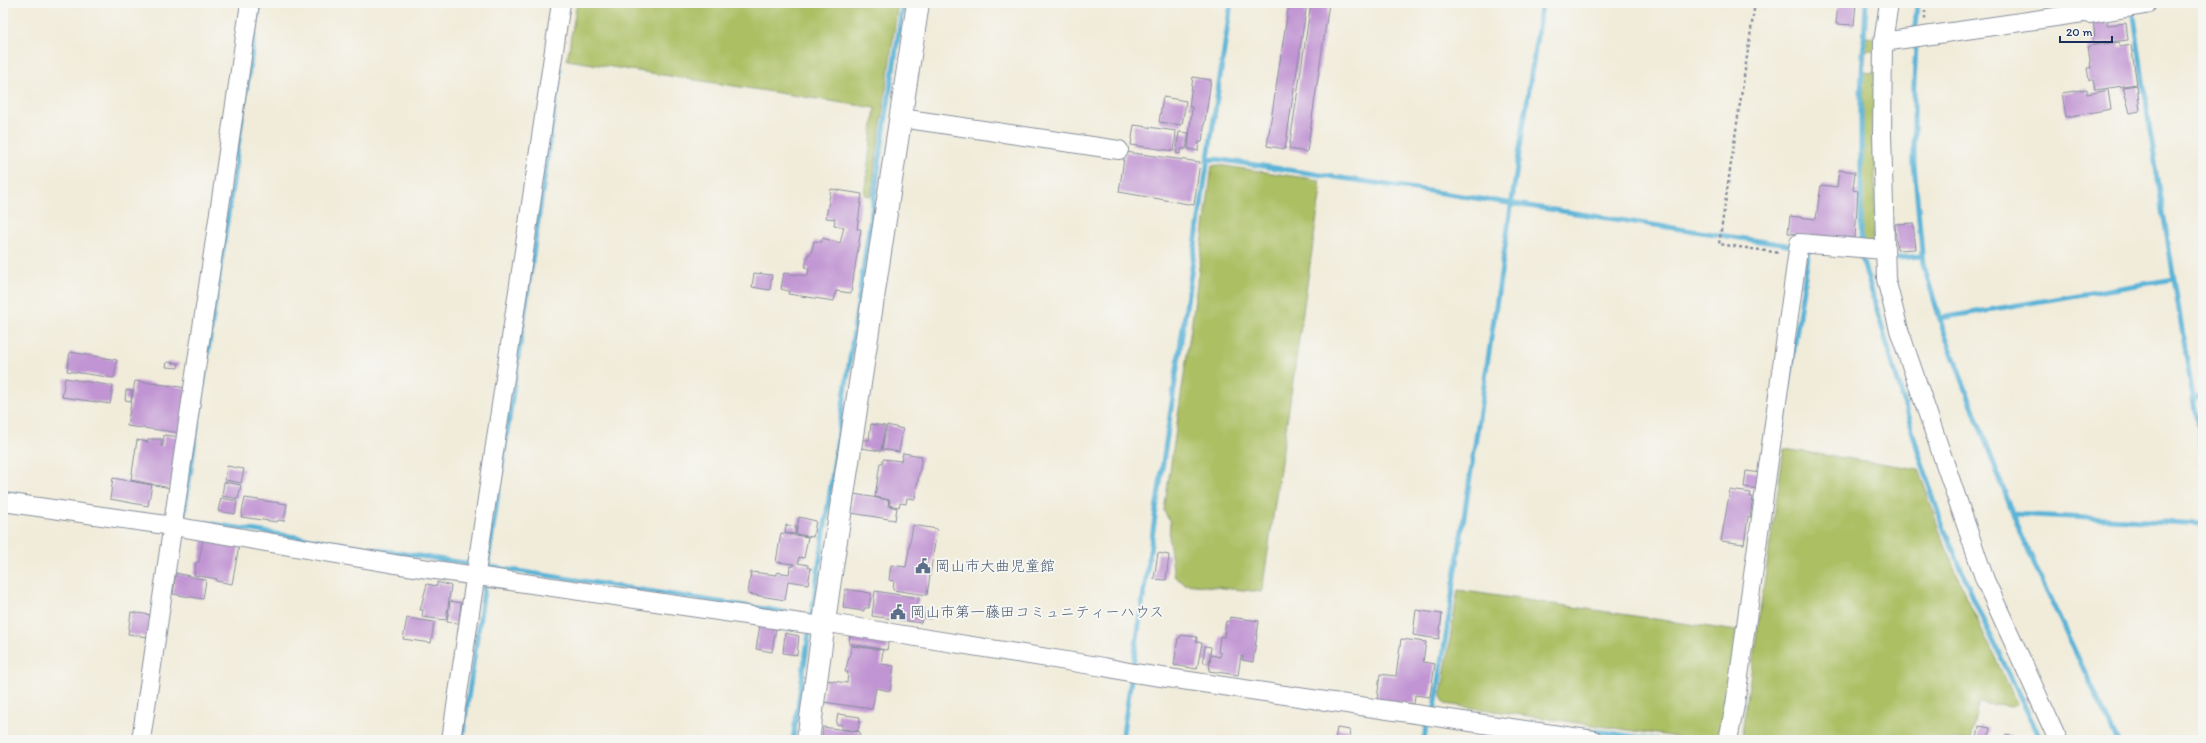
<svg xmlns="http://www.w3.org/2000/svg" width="2206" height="743" viewBox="0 0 2206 743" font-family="Itim,'Klee One',sans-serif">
<rect width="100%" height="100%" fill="#f6f6f2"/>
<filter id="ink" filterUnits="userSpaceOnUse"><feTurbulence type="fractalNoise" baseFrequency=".025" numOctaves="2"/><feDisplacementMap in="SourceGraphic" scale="8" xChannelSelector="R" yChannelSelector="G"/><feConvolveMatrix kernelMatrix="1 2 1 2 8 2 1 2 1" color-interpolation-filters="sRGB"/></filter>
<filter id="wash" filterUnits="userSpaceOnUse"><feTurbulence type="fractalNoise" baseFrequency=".012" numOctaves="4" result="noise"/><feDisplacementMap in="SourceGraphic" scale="16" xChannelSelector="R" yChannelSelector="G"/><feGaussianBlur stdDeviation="0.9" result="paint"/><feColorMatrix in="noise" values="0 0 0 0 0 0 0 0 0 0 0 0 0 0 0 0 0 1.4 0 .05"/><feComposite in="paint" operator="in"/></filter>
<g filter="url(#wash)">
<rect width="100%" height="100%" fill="#f1ecda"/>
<path fill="#acbf63" stroke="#647760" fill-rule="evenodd" d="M577 3H898L871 196 864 195 875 108 567 60Z
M1865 37 1876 38 1877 41 1874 245 1861 244 1864 40ZM1866 50H1875L1874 73 1864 72Z
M1218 165 1319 180 1321 189 1262 592 1185 584 1174 576 1169 541 1170 522 1164 511 1194 307 1212 166Z
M1784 449 1919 469 1939 530 1964 592 2017 704 2012 707 1978 703 1971 740H1741Z
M1458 590 1737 631 1723 740H1698L1445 704 1441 696Z"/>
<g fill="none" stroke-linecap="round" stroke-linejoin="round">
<path stroke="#5ab3d7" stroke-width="5" d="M1866 3 1861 93V255L1918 451 1942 524 1982 618 2041 740
M2134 16 2150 130 2203 460
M1915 28 1917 3
M1916 45 1914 84V164L1923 264 1943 329 2013 514 2039 575 2117 740
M1207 160 1216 159 1793 246
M1898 258 1922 256
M1940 318 2174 279
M2193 398H2203
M1782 428 1809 250H1812
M3 493 16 495
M2013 514 2203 524
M183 522 259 3
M206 523 470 564
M485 566 785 612
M1435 708 1542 3
M1589 730 1657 740
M462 740 560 70
M793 740 903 3
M1122 740 1231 3
M1424 740 1427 719"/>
</g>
<g id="blocks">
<path fill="#c195d3" d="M1289 3H1307L1285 149 1267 146Z
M1311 3H1329L1307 152 1289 149Z
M1838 3H1856L1854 25 1836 24Z
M2107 20V25L2126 23 2128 40 2093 44V36H2095L2093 22Z
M2119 42 2120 47 2131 45 2137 84 2095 90 2093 80H2089L2087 68H2091L2088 46Z
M1193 77 1211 80 1202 142H1199L1198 151 1188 149 1192 107H1189Z
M2137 85 2140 111 2130 113 2123 87Z
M2087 89V94L2108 90 2111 109 2066 117 2062 93Z
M1163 97 1186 101 1182 125 1159 122Z
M1134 125 1176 131 1174 151 1131 145Z
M1179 132 1189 133 1186 149H1181L1180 154 1176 153Z
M1125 152 1200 162 1194 205 1119 192Z
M1839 170 1855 172 1853 190 1858 191 1855 238 1843 237V240L1788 233 1790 216 1816 219 1821 185 1837 187Z
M831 189 862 194 857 229H861L851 293 836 291 834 301 788 294 789 291 781 289 784 273 808 276 809 268H805L808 254H811L814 241 822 242V238L840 243 844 227 834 225 835 219 826 218Z
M1913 223 1916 249 1897 250 1895 224Z
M754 273 772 275 770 290 752 287Z
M70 352 117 360 114 378 67 371Z
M167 362 179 363 178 368 166 367Z
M65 378 113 386 110 404 62 397Z
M135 381 188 388 182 433 127 426Z
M126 390 132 391 131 401 125 400Z
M871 424 885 426 881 451 861 448 862 440H869Z
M887 425 903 429 899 452 882 449Z
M164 435 182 437 170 488 131 480 137 440 148 442V439H162L161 446H163Z
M903 453 922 456 915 499 907 498 906 504 900 503 899 507 889 505 890 500 875 497 880 463H883V459L901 461Z
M227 466 244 469 241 483 225 480Z
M1746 471 1761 473 1759 489 1744 487Z
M113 478 152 485 148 506 110 499Z
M224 482 241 485 238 499 222 496Z
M1730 490 1751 493 1750 497H1753L1750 518 1748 517 1744 544 1721 541Z
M854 494 889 500 888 506 897 508 895 520 851 513Z
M221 498 237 501 235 514 218 511Z
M245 498 287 504 284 521 278 520 277 522 241 517Z
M799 517 816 521 813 537 796 534Z
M786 525 796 526 795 534 785 533Z
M913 525 937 529 927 595 893 590 894 581 889 580 891 565 906 567Z
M781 533 808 537 804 558 799 557 798 563 808 565V568H811L808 584 788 581 785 600 748 594 751 572 777 575V572L789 574 790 566H794V564L776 562Z
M203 539 239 546 232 584 216 581 217 579 194 575 196 562H199Z
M1158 553 1169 555 1166 580 1154 579Z
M176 573 206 580 203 599 173 594Z
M437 582 451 586 446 620 422 617 423 610H420L427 584 437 586Z
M845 589 871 593 869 608H864V611L843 608Z
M875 591 919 598 917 606 923 607 921 623 872 616Z
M450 601 461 603 459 623 447 622Z
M1416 610 1442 614 1439 639 1413 635Z
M926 611H931L930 619 924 618Z
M131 612 151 615 148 637 128 634Z
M1230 617 1259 621 1253 662 1242 660 1243 656H1241L1238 675 1209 671 1211 655 1220 657 1221 653 1218 652 1220 636 1224 637 1226 621 1229 622Z
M407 618 434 622 431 643 403 639Z
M760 625 776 628 772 652 756 649Z
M850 632 889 637 887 650 849 644Z
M785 633 799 636 797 655 783 653Z
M1181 635 1197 637 1196 642 1202 643 1197 669 1174 665 1178 638H1180Z
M1401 639 1426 642 1423 662 1435 664 1430 697 1415 695 1414 704 1377 700 1380 674 1396 676Z
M852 646 883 650 881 664 894 666 890 691 876 688 872 709 823 702 826 680 847 683 848 672H845Z
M1205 646 1211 647 1209 663 1203 662Z
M838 714 860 717 858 731 842 729V725L836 724Z
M1979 726 1990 728 1988 740H1977Z
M823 727 860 732 858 740H822Z
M1337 728 1350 730 1349 740H1335Z
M2006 735 2027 739V740H2005Z"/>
</g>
</g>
<g filter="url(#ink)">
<use href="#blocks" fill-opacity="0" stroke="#868e9c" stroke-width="1"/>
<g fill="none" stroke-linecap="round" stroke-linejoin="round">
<g stroke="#868e9c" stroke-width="20">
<path id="street" d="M1889 3 1883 42 1882 134 1886 279 1899 330 1985 580 2058 740
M1883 42 2090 12
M901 118 1119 150
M3 502 173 526 401 565 815 625 835 624 1104 667 1134 673 1594 740
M141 740 250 3
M451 740 561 3
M1728 740 1735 705 1799 243 1884 250"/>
</g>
<g stroke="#868e9c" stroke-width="24">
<path id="secondary" d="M2090 12 2145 3
M808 740 828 593 918 3"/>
</g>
<path stroke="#868e9c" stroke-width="2.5" stroke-dasharray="3 3" stroke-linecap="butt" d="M1755 3 1719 244 1780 253
M1925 19V3
M1421 740V733"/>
<use href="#street" stroke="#fff" stroke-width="18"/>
<use href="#secondary" stroke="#fff" stroke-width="22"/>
</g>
</g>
<defs>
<g id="civic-bare" transform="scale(1.2)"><path d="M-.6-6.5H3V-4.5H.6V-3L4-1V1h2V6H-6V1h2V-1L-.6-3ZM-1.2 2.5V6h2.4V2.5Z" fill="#5c6f8a" stroke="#f6f6f2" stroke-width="2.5" paint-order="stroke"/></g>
</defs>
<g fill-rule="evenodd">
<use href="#civic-bare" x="923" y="566"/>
<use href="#civic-bare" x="898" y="612"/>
</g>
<g text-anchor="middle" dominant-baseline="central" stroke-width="4" stroke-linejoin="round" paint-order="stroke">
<g font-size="15" fill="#4e5e75" stroke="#f6f6f2" text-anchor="start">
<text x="935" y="566">岡山市大曲児童館</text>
<text x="910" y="612">岡山市第一藤田コミュニティーハウス</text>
</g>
</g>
<rect width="2206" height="743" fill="none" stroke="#f6f6f2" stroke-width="16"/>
<path d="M2060 36v6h52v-6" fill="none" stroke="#1b2f5e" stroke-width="2"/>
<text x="2066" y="36" font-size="12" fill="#1b2f5e" stroke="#f6f6f2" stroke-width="3" paint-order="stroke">20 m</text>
</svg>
